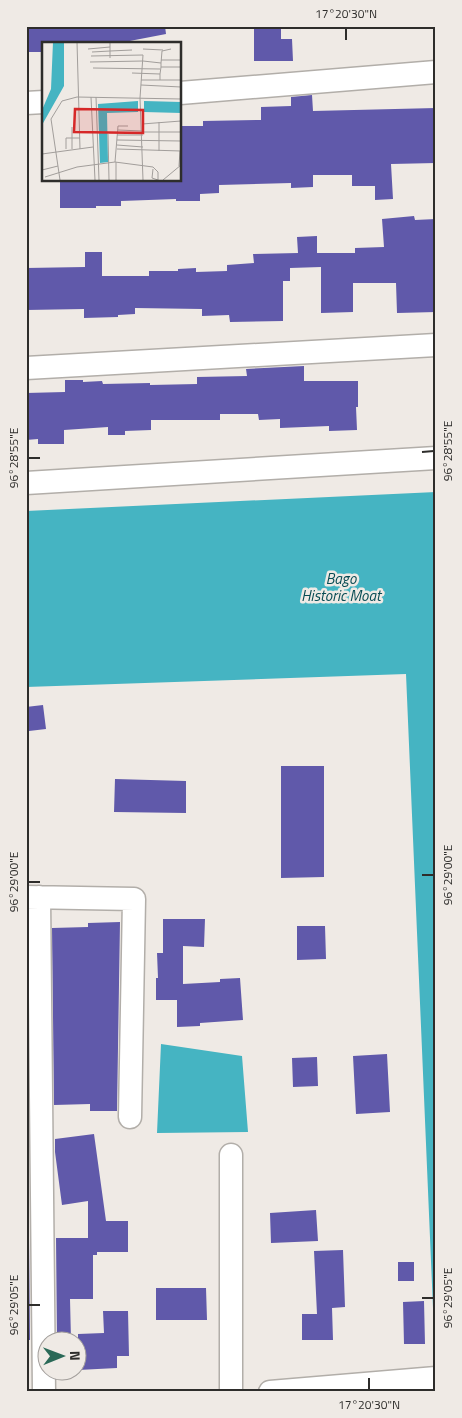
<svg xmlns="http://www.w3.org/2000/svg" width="462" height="1418" viewBox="0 0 462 1418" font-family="'Titillium Web',sans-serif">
<rect width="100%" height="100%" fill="#efeae5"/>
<path fill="#45b4c2" d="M436 492V1308H433L406 674 26 687V511Z
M161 1044 242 1056 248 1132 157 1133Z"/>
<path fill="#6059aa" d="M26 26H165L166 34 114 44H44V52H26Z
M254 26H281V39H292L293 61H254Z
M312 95 313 111 436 108V163L391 164 393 199 375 200V186H352V175H313V187L291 188V183L219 185V193L200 194V201H176V199L121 201V206H96V208H60V180H180V126H203V121L261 120V107L291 106V97Z
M414 216 415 220 436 219V312L397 313 396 283H353V312L321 313V267L290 268V281H283V321L230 322 229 315 202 316V309L135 308V314L118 315V317L84 318V309L26 310V268L85 267V252H102V276H149V271H178V269L196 268V272L227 271V265L254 263 253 254 298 253 297 237 317 236V253H355V248L384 247 382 219Z
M304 366V381H358V407H356L357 430 329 431V426L280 428V419L259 420 258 414H220V420H151V430L125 431V435H108V427L64 430V444H38V439L26 440V393L65 392V380H83V382L102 381 103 384 150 383V385L197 384V377L247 376 246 369Z
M43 705 46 729 29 731 26 707Z
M281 766H324V877L281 878Z
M115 779 186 781V813L114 812Z
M163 919H205L204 947 183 946V984L220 982V979L240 978 243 1020 200 1023V1026L177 1027V1000H156V978H158L157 953H163Z
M120 922 117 1111H90V1104L54 1105 52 928 88 927V923Z
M297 926H325L326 959 297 960Z
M387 1054 390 1112 356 1114 353 1056Z
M317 1057 318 1086 293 1087 292 1058Z
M94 1134 106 1221H128V1252H97V1255H93V1299H70L71 1340H57L56 1238H88V1201L62 1205 55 1152V1139Z
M316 1210 318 1241 271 1243 270 1213Z
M26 1238H29L30 1340H26Z
M343 1250 345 1307 332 1308 333 1340H302V1314H317L314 1251Z
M398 1262H414V1281H398Z
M156 1288H206L207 1320H156Z
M424 1301 425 1344H404L403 1302Z
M103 1311H128L129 1356H117V1368L78 1370V1334L104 1333Z"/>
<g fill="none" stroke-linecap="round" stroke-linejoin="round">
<g stroke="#b2aea9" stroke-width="25">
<path id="minor" d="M180 93 436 72
M26 103 44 102
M26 368 436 345
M26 483 436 458
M26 897 134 899 130 1117
M39 897 44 1392
M231 1392V1155
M270 1392 436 1378"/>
</g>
<use href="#minor" stroke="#fff" stroke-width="22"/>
</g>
<path fill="none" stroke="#2e2d2b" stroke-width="2" d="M346 28V40M422 452 434 451M28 458H40M422 875H434M28 882H40M422 1298H434M28 1305H40M369 1378V1390"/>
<g text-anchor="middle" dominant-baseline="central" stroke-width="5" stroke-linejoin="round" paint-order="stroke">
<g font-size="15" font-style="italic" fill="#074b53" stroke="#efeae5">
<text x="341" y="578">Bago<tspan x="341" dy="17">Historic Moat</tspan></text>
</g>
</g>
<g transform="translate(42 42)">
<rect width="139" height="139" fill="#efeae5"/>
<path d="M11 0H22V44L0 83V68L9 47ZM96 59V70L65 71 66 120 58 121 56 62ZM102 59 139 60V71L102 70Z" fill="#45b4c2"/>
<path fill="none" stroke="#a29e9b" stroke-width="1" d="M35 0 38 107M68 0V16M46 7 68 5M101 7 121 8M68 9 90 8M50 10 68 9M49 14 101 13 98 56 101 138M119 18H138M48 20 101 19 119 21V25H139M119 21 120 9 129 7M51 26 118 27M90 31 118 32 119 25M99 38H118V32M118 38H139M99 43 139 45M49 55 53 138M54 55 57 138M117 80V109M100 82 139 79M30 85V107M76 88 100 89M100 90H139M66 92 67 138M75 93H101M75 98 139 99M75 103 101 105M24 107V96H38M75 107 139 109M0 112 51 105M73 120 76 84H86M137 124 138 109M111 127 110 136 116 138M0 128 16 124M3 135 35 125 73 120 111 125 116 130V138M18 138 9 77 20 59 35 55 139 57M74 138V120M121 138 139 123"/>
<path fill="#d62828" fill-opacity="0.15" stroke="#d62828" stroke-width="2.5" d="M33 67 101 68V91L32 90Z"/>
<rect width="139" height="139" fill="none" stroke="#2e2d2b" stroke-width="2.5"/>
</g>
<rect width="462" height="1418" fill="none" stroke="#efeae5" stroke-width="55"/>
<g transform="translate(62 1356) rotate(89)"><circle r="24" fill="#efeae5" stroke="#a29e9b"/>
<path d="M0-4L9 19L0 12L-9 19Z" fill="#2a6957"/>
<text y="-8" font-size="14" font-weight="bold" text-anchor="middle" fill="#2e2d2b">N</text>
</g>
<rect x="28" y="28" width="406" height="1362" fill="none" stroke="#2e2d2b" stroke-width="2"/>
<g font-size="12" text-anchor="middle" fill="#2e2d2b">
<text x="346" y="18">17°20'30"N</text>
<text transform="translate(448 451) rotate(-90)" y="4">96°28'55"E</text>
<text transform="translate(14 458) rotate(-90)" y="4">96°28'55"E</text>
<text transform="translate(448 875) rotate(-90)" y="4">96°29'00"E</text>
<text transform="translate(14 882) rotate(-90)" y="4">96°29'00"E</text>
<text transform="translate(448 1298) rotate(-90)" y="4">96°29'05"E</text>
<text transform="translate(14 1305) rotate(-90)" y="4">96°29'05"E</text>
<text x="369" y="1409">17°20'30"N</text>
</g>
</svg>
